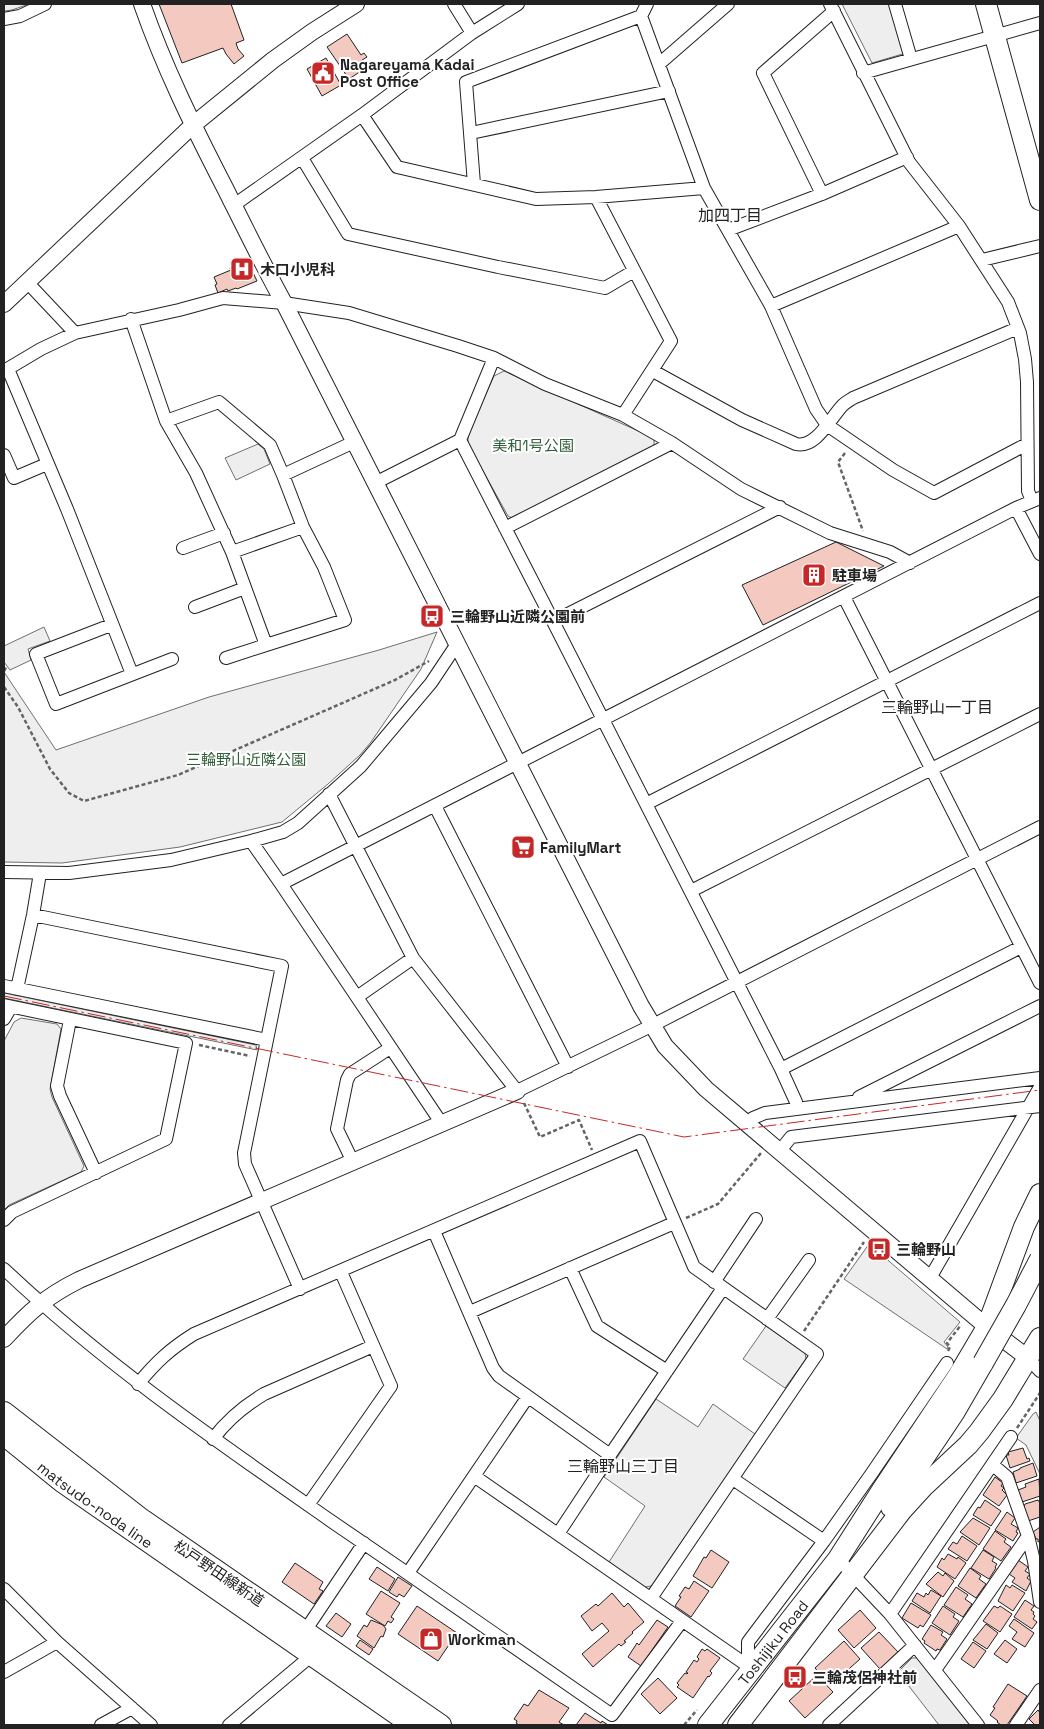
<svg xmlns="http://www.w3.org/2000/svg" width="1044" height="1729" viewBox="0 0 1044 1729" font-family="'Space Grotesk','Noto Sans JP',sans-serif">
<rect width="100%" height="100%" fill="#fff"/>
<path fill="#eee" stroke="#6f6f6f" d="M4 4H29L12 10 4 11Z
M842 4H891L906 53 872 63Z
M504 371 654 438V447L514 519 508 516 468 444V434L494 376Z
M258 444 264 449 270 464 236 480 225 458Z
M44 627 50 641 28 649 31 660 10 670 4 662V646Z
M437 632 421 669 371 742 360 755 328 784 282 822 180 847 62 863 4 862V672L56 750 209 697 379 650Z
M4 993 256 1045 257 1050 4 998Z
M21 1018 57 1024 61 1029 50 1089 52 1097 84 1166 81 1172 9 1205 4 1210V1041L14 1022Z
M869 1244 960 1322 944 1342 948 1347 947 1349 844 1279Z
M766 1326 805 1353 806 1359 785 1388 743 1359Z
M656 1399 698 1427 713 1404 755 1434 652 1586 645 1587 609 1562 645 1506 604 1477Z
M1036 1412 1040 1421V1474L1026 1445 1016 1438 1033 1414Z"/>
<path fill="#ededed" stroke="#6f6f6f" d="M912 1658H919L971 1725H939L898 1672Z"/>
<path fill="#f3c9c0" stroke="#222" d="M159 4H231L244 40 236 43 238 49 244 56 234 64 226 54 223 48 182 63Z
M347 34 361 55 364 53 367 57 359 62 364 69 349 79 327 47Z
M326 58 341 85 322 96 307 69Z
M247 260 257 281 237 289 236 288 228 291 227 289 218 293 215 285 217 284 214 277 231 270 230 268Z
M836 542 884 566 763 625 742 585Z
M1023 1448 1027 1459 1029 1458 1030 1461 1010 1468 1006 1455H1009L1008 1452Z
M1033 1463 1037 1476 1016 1483 1013 1472 1020 1469V1468Z
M995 1477 1003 1483 1001 1486 1004 1488 1002 1490 1007 1495 999 1506 983 1495Z
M1039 1479 1040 1496 1022 1502 1018 1490 1026 1487 1025 1484Z
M985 1500 1001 1511 991 1526 973 1515 978 1507 980 1508Z
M1038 1500V1501H1040V1517L1028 1521 1024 1506 1025 1504Z
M1007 1512 1015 1518 1011 1524 1018 1528 1016 1532 1018 1533 1013 1541 995 1530Z
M973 1518 990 1528 979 1545 960 1532Z
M1040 1527V1541L1038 1542V1539H1036L1033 1532Z
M995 1531 1006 1539 1004 1542 1011 1547 1001 1561 983 1549Z
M962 1536 977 1546 967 1561 948 1549 953 1542 957 1544Z
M711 1550 729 1562 712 1588 693 1576 704 1557 706 1558Z
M983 1550 994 1557 992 1561 997 1564 995 1567 996 1568 989 1579 971 1568Z
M948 1554 957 1559 958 1557 966 1563 955 1579 937 1567 942 1558 944 1560Z
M1018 1560 1028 1567 1025 1571 1030 1574 1027 1578 1031 1581 1026 1591 1012 1582 1015 1578 1009 1574Z
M295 1563 323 1582 319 1589 323 1591 314 1604 282 1582Z
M377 1567 395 1579 388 1591 369 1579Z
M970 1568 981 1576 979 1579 986 1584 976 1598 958 1586Z
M938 1572 943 1576 945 1573 954 1581 943 1597 926 1584Z
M398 1577 412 1586 404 1597 399 1594 397 1597 389 1592Z
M694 1581 709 1591 691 1617 675 1606 681 1597 679 1596 685 1587 689 1589Z
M1006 1585 1010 1588 1012 1585 1025 1593 1013 1611 998 1601Z
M956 1587 968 1595 965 1599 972 1604 963 1617 944 1605Z
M931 1590 941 1596 930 1613 912 1601 917 1593 924 1597 926 1593 928 1595Z
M381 1591 400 1603 391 1617 394 1619 391 1623 388 1621 385 1626 366 1614Z
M612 1593 624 1607 628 1603 644 1622 632 1632 633 1633 624 1641 626 1642 621 1646 619 1644 593 1667 582 1654 609 1631 602 1623 592 1631 581 1616 596 1604 598 1606Z
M1025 1600 1034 1606 1031 1610 1034 1612 1033 1614 1035 1616 1033 1619 1037 1622 1032 1629 1014 1617Z
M911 1603 931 1615 923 1627 920 1625 918 1628 902 1618Z
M417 1606 457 1633 438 1661 398 1634Z
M943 1606 955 1614 953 1617 959 1621 950 1635 932 1623Z
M994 1606 998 1608 1000 1606 1012 1614 1000 1632 983 1621Z
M860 1610 876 1628 854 1648 838 1630Z
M336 1613 351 1624 342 1637 326 1626Z
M1014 1619 1034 1633 1025 1647 1012 1639 1017 1632 1009 1626Z
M371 1620 383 1625 386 1629 383 1637 381 1636 374 1648 357 1636 364 1625 367 1627Z
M657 1620 668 1627 641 1666 628 1657 637 1643 639 1645Z
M986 1624 998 1633 987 1649 973 1640Z
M931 1625 943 1632 941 1635 947 1639 940 1650 937 1649 936 1651 924 1643 925 1641 922 1639Z
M879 1632 898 1652 880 1669 861 1648Z
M360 1640 373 1649 369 1655 356 1646Z
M1005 1640 1017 1649 1007 1663 994 1654Z
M844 1641 860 1659 830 1686 815 1668Z
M973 1642 986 1651 974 1668 961 1659Z
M702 1649 705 1651 707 1649 720 1658 710 1671 712 1673 709 1677 708 1676 693 1698 677 1687 679 1685 677 1683 685 1673 687 1674 688 1673 686 1672 694 1660 697 1662 699 1659 697 1657Z
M817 1675 833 1692 805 1718 789 1701Z
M658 1678 677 1698 660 1714 641 1694Z
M1008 1684 1027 1696 1007 1725H1001L997 1722 998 1721 990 1715 995 1708 993 1707Z
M539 1690 569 1708 559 1722 564 1725H519L516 1723 517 1721 514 1719 524 1704 528 1706Z
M1038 1710 1040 1713V1725H1035L1029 1719Z
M585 1713 601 1723 602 1721 608 1725H576Z"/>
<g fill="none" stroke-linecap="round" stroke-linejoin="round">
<g stroke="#222" stroke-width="14">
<path id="minor" d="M454 4 472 33
M830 4 909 162 959 226 1008 302 1020 333 1025 359 1027 382 1028 491 1032 501
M895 4 911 59
M641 16 704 188 771 306 816 409 827 425 893 470 934 493 1027 444
M4 19 20 16 45 4
M659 64 728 4
M863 73 1040 23
M362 115 397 167 536 199 596 197 704 188
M471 133 669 91
M302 158 348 234 498 267 605 288 634 271
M474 184 466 82 641 16 647 4
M822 194 763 73 834 11
M596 197 671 341 623 415
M234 205 362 115 472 33 518 4
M728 230 822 194 907 157
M982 260 1040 246
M27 282 75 333
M771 306 959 226
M131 319 166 421
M8 369 67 509 132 674
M4 371 41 349 75 333 179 310 223 298 284 303 349 313 458 346 494 358 545 384 623 415 672 443 741 489 830 533 890 552 910 563
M653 371 742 420 796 444C816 449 831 417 843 405 846 402 850 400 853 398L1018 328
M460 440C568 649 673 859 781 1069L796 1102 797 1109
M4 455 14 478 47 464
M375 483 460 440 494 358
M1016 508 1040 554
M303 527 232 552 196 473 166 421 219 402 270 445 283 475 354 442
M505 528 672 443
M183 548 224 533
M232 552 266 645 345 620 324 567 303 527 283 475
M844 597 1040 983
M195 607 245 588
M554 621 780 507
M111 625 36 654 56 704 172 659
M226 658 266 645
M329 794 413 958 517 1091 653 1025 1040 827
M646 804 1040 603
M435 806 568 1067
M251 841 281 884 442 1124
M4 872 69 873 171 860 251 841 283 832 298 823 361 766 431 683 457 644
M281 884 1016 508 1040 498
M691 891 1040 714
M33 915 282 966 244 1153 245 1164 300 1289
M4 986 267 1040
M17 989 33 915 40 873
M357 997 413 958
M4 1005 186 1043 166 1139 12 1212 4 1220
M4 1019 11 1007
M70 1020 57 1086 60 1096 96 1173
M781 1069 1021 947
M859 1097 1040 1006
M747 1125 753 1118 765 1113 1040 1078
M779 1152 791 1137 1040 1106
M353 1162 337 1129 347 1080 350 1074 390 1048
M434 1231 493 1368 499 1376 610 1455 723 1288
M570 1268 597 1326 667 1371
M4 1269C104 1364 218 1442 331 1521 425 1585 518 1650 612 1715L682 1621
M930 1278 1040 1087
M714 1282 756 1219
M470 1312 674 1223
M767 1319 809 1260
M1028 1358 1040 1371
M138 1384C156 1362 170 1349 194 1334L640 1141 694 1267 817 1354 651 1598
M213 1439C227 1420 244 1406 264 1394L373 1346
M993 1465 1007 1477 1028 1536 1034 1561 1040 1602
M474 1476 751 1668
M733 1479 824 1541
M308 1505 391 1386 341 1272
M558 1534 610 1455
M838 1559 890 1614 978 1725
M408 1573 527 1398
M4 1589 57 1642 151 1725
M890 1614 1011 1437
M305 1631 364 1543
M748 1654V1642L824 1541 872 1473 947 1363
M935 1670 1028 1536
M4 1672 57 1642
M101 1725 132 1708
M229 1725 311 1656
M829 1725 915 1645
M1016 1725 1040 1690"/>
</g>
<g stroke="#222" stroke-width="18">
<path id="tertiary" d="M142 4C164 67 194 128 225 188 244 226 263 265 284 303L641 1006 665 1046 706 1089 987 1327 1028 1358
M4 304 193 125 273 60 312 32 356 4
M4 1339C29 1312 45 1297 79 1280L517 1091"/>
</g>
<g stroke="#222" stroke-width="22">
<g id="primary">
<path d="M986 4 1040 200"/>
<path d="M4 1412 139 1517 441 1725"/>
<path id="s1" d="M4 1435 62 1482 412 1725"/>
<path d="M891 1507 954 1413 983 1363"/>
<path id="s2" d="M708 1725 838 1559 882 1490 958 1376 987 1327 1024 1227 1040 1194"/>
<path d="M738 1725 902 1510 923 1487 968 1445 979 1432 1003 1399 1040 1338"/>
</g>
</g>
<path stroke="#646464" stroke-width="2.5" stroke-dasharray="4 2.5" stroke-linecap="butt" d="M845 453 838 462 863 531
M4 671 7 666
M4 687 18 707 50 769 69 793 84 801 178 775 395 680 429 661
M199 1045 250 1056
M524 1103 540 1137 579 1120 592 1150
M686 1218 718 1204 761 1153
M804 1331 864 1242
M948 1351 950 1347 947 1343 961 1325
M1017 1428 1040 1393
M684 1725 697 1710"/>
<use href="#minor" stroke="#fff" stroke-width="12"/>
<use href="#tertiary" stroke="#fff" stroke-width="16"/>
<use href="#primary" stroke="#fff" stroke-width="20"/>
<g stroke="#222" stroke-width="22" stroke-linecap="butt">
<path id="primary-bridge" d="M983 1363 1016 1305 1040 1259"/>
</g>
<use href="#primary-bridge" stroke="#fff" stroke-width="20"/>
<path stroke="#c62828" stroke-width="1" stroke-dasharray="18 4 2.5 4" stroke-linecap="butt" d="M4 996 684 1137 1040 1090"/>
</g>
<defs>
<g id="civic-square" transform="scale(1.25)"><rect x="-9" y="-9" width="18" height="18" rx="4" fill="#c62828" stroke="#fff"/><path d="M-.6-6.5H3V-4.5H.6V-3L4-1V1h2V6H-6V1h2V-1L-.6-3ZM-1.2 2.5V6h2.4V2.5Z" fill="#fff"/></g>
<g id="hospital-square" transform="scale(1.25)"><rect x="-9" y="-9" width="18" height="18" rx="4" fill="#c62828" stroke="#fff"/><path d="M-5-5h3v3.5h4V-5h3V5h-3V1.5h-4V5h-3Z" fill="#fff"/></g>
<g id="building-square" transform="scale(1.25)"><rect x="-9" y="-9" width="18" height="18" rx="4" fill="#c62828" stroke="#fff"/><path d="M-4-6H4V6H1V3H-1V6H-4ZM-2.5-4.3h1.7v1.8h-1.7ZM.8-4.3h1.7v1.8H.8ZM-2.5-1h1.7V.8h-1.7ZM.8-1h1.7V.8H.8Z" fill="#fff"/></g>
<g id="bus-square" transform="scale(1.25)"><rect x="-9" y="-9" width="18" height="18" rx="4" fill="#c62828" stroke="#fff"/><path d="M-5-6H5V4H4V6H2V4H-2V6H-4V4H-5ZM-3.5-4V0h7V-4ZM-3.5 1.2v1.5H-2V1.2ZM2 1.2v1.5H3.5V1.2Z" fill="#fff"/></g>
<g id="supermarket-square" transform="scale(1.25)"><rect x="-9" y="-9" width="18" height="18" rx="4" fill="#c62828" stroke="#fff"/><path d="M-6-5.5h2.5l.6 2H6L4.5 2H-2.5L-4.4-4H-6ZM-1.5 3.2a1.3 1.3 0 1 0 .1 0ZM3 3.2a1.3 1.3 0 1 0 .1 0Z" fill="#fff"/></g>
<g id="shop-square" transform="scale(1.25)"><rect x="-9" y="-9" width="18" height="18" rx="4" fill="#c62828" stroke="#fff"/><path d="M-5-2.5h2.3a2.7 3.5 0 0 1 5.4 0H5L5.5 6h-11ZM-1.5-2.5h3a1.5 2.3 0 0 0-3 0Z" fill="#fff"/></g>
</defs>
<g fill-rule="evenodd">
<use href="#civic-square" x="323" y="73"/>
<use href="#hospital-square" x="242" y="269"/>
<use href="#building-square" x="814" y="575"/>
<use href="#bus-square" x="432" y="616"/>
<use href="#supermarket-square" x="523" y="847"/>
<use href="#bus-square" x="879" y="1249"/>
<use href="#shop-square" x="431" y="1639"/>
<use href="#bus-square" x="795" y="1677"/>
</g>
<g text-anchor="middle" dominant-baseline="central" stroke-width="4" stroke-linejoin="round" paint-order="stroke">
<g font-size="15" font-weight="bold" fill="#222" stroke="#fff" text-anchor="start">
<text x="340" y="64">Nagareyama Kadai<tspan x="340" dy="17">Post Office</tspan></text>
<text x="260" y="269">木口小児科</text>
<text x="832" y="575">駐車場</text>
<text x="450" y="616">三輪野山近隣公園前</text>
<text x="540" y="847">FamilyMart</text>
<text x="896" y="1249">三輪野山</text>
<text x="448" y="1639">Workman</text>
<text x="812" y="1677">三輪茂侶神社前</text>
</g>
<g font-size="15" fill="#2f5e38" stroke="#fff">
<text x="533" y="445">美和1号公園</text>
<text x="246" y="759">三輪野山近隣公園</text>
</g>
<g font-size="15" fill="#222" stroke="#fff">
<text stroke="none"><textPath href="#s1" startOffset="115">matsudo-noda line</textPath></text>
<text transform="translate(219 1573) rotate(34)">松戸野田線新道</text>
<text stroke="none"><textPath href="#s2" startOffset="105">Toshijiku Road</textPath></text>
</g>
<g font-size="16" fill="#222" stroke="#fff">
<text x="730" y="215">加四丁目</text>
<text x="937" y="707">三輪野山一丁目</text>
<text x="623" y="1466">三輪野山三丁目</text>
</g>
</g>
<rect width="1044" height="1729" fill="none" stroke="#222222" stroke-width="10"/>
</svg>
